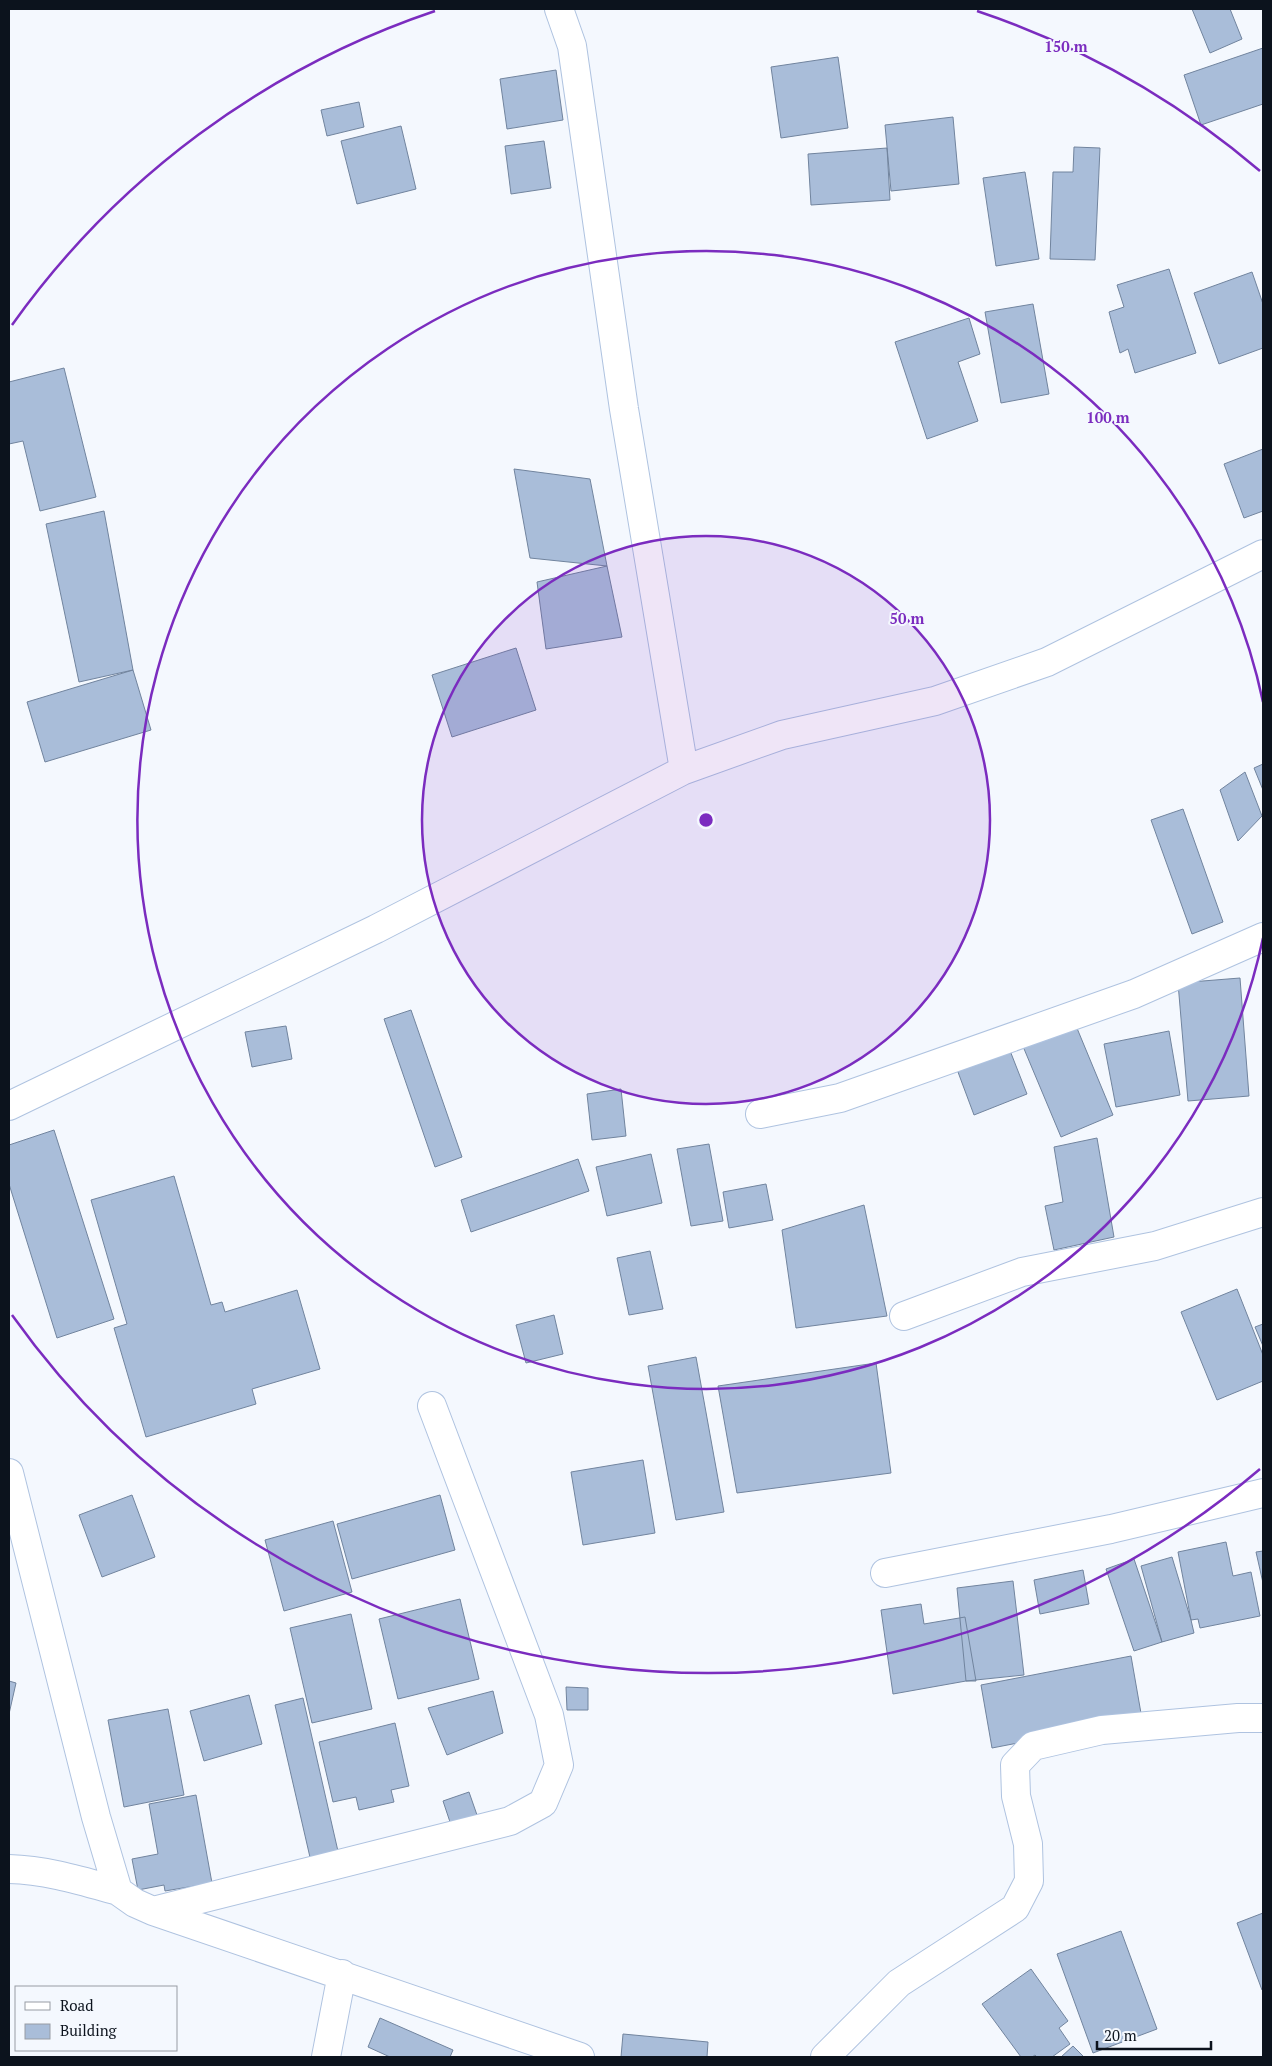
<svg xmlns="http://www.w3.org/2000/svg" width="1272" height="2066" viewBox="0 0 1272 2066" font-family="'PT Serif',serif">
<rect width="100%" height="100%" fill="#f4f8fe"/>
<path fill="#a9bdd9" stroke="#71849e" d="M1192 9H1230L1242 39 1210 53Z
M1263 48V104L1201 125 1184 75Z
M838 57 848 128 781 138 771 67Z
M556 70 563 120 507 129 500 79Z
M359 102 364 127 327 136 321 110Z
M953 117 959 184 891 191 885 125Z
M401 126 416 189 357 204 341 141Z
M544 141 551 188 511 194 505 146Z
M1074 147 1100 148 1095 260 1050 259 1053 172H1073Z
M887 148 890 200 811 205 808 154Z
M1025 172 1039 259 996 266 983 178Z
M1169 269 1196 353 1135 373 1128 349 1120 353 1109 312 1124 307 1117 285Z
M1252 272 1263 304V348L1219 364 1194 293Z
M1033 304 1049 394 1001 403 985 312Z
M969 318 980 354 958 362 978 421 927 439 895 342Z
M64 368 96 497 40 511 23 441 9 444V382Z
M1263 449V511L1244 518 1224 464Z
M514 469 590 479 607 566 530 558Z
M104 511 133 670 79 682 46 524Z
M607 566 622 637 546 649 537 582Z
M516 648 536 710 452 737 432 675Z
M133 670 151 730 45 762 27 702Z
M1263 764V790L1254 768Z
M1245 772 1262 816 1238 841 1220 790Z
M1183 809 1223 922 1192 934 1151 820Z
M1240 978 1249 1096 1188 1101 1178 983Z
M411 1010 462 1157 435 1167 384 1019Z
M1074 1021 1113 1115 1061 1137 1022 1044Z
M286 1026 292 1059 252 1067 245 1032Z
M1169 1031 1180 1095 1116 1107 1104 1044Z
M1007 1043 1027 1094 974 1115 955 1064Z
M621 1089 626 1136 592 1140 587 1094Z
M54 1130 114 1319 57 1338 9 1184V1145Z
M1097 1138 1114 1237 1054 1250 1045 1206 1063 1202 1054 1147Z
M709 1144 723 1221 691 1226 677 1149Z
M651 1154 662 1203 607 1216 596 1167Z
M578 1159 589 1191 471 1232 461 1200Z
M174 1176 211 1305 222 1302 225 1312 297 1290 320 1369 252 1389 256 1404 146 1437 114 1328 127 1324 91 1200Z
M766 1184 773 1220 729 1228 723 1192Z
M864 1205 887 1316 796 1328 782 1230Z
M650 1251 663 1309 629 1315 617 1258Z
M1237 1289 1263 1355V1381L1217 1400 1181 1312Z
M554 1315 563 1354 526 1363 516 1325Z
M1263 1324V1346L1255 1327Z
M696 1357 724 1512 676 1520 648 1366Z
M876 1363 891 1473 737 1493 718 1386Z
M643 1460 655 1533 583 1545 571 1472Z
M132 1495 155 1557 102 1577 79 1515Z
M440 1495 455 1550 352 1579 337 1524Z
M333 1521 352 1592 284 1611 265 1540Z
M1226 1542 1233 1576 1251 1572 1260 1616 1200 1628 1198 1619 1191 1620 1178 1552Z
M1263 1551V1583L1256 1552Z
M1172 1557 1191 1620 1194 1633 1162 1642 1141 1566Z
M1134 1559 1162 1642 1134 1651 1106 1569Z
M1083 1570 1089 1604 1040 1614 1034 1580Z
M1013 1581 1024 1675 966 1681 957 1588Z
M460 1599 479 1679 398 1699 379 1619Z
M921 1604 924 1624 965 1617 976 1681H966L893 1694 881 1610Z
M351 1614 372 1709 312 1723 290 1628Z
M1131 1656 1142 1719 992 1748 981 1685Z
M9 1681 16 1683 9 1714Z
M566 1687 588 1688V1710H567Z
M493 1691 503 1733 447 1755 428 1708Z
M249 1695 262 1744 204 1761 190 1711Z
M303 1698 340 1860 312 1866 275 1705Z
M168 1709 184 1795 124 1807 108 1720Z
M395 1723 409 1786 391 1790 394 1802 359 1810 356 1797 333 1802 319 1742Z
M469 1792 477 1815 451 1825 443 1801Z
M196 1795 212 1883 165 1891 164 1885 138 1890 132 1859 158 1854 149 1804Z
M1263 1913V1989L1262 1990 1237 1923Z
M1121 1931 1157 2029 1093 2053 1057 1954Z
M1031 1969 1068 2021 1059 2028 1070 2044 1052 2057H1037L1035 2055 1032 2057H1021L982 2004Z
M380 2018 453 2050 450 2057H390L368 2047Z
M623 2034 708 2042 707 2057H621Z
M1073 2046 1084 2057H1061Z"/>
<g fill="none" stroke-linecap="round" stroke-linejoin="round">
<g stroke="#afc3e0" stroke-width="30">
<path id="minor" d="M559 9 572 46 624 409 684 770
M9 1106 376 929 684 770 782 735 935 701 1047 662 1263 554
M760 1114 840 1098 1134 994 1263 937
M904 1316 1022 1272 1155 1246 1263 1212
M9 1473 96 1817 118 1891 135 1903 153 1911 580 2057
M885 1573 1111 1529 1263 1493
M9 1869C47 1870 82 1881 118 1891
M153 1911 510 1821 543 1803 559 1765 549 1715 432 1406
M326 2057 342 1974
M825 2057 899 1983 1015 1908 1029 1881 1028 1844 1016 1796 1015 1765 1033 1746 1102 1730 1238 1718H1263"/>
</g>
<use href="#minor" stroke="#fff" stroke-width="28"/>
</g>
<circle cx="706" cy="820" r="284" fill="#7b2cbf" fill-opacity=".12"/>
<g fill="none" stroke="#7b2cbf" stroke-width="2.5">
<circle cx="706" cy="820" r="284"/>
<path d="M1263 938A569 569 0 1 1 1263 702"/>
<path d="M1260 1469A853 853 0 0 1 12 1315M12 325A853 853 0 0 1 435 11M977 11A853 853 0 0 1 1260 171"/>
</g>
<circle cx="706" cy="820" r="8" fill="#7b2cbf" stroke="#f4f8fe" stroke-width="2.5"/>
<g font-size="15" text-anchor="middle" font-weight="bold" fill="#7b2cbf" stroke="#f4f8fe" stroke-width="4" stroke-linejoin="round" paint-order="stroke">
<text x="1066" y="52">150 m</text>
<text x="1108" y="423">100 m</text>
<text x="907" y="624">50 m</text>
</g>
<rect width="1272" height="2066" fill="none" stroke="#0c131d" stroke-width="20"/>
<rect x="15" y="1986" width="162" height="65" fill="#f4f8fe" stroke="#979ca4"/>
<rect x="25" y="2002" width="25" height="8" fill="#ffffff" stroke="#979ca4"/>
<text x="60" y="2011" font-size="15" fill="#0c131d">Road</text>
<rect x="25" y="2024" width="25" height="15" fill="#a9bdd9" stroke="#979ca4"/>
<text x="60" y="2036" font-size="15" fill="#0c131d">Building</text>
<path d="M1097 2041v8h114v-8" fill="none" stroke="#0c131d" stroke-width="2.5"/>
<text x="1104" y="2041" font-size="15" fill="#0c131d" stroke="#f4f8fe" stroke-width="4" paint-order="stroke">20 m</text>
</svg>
